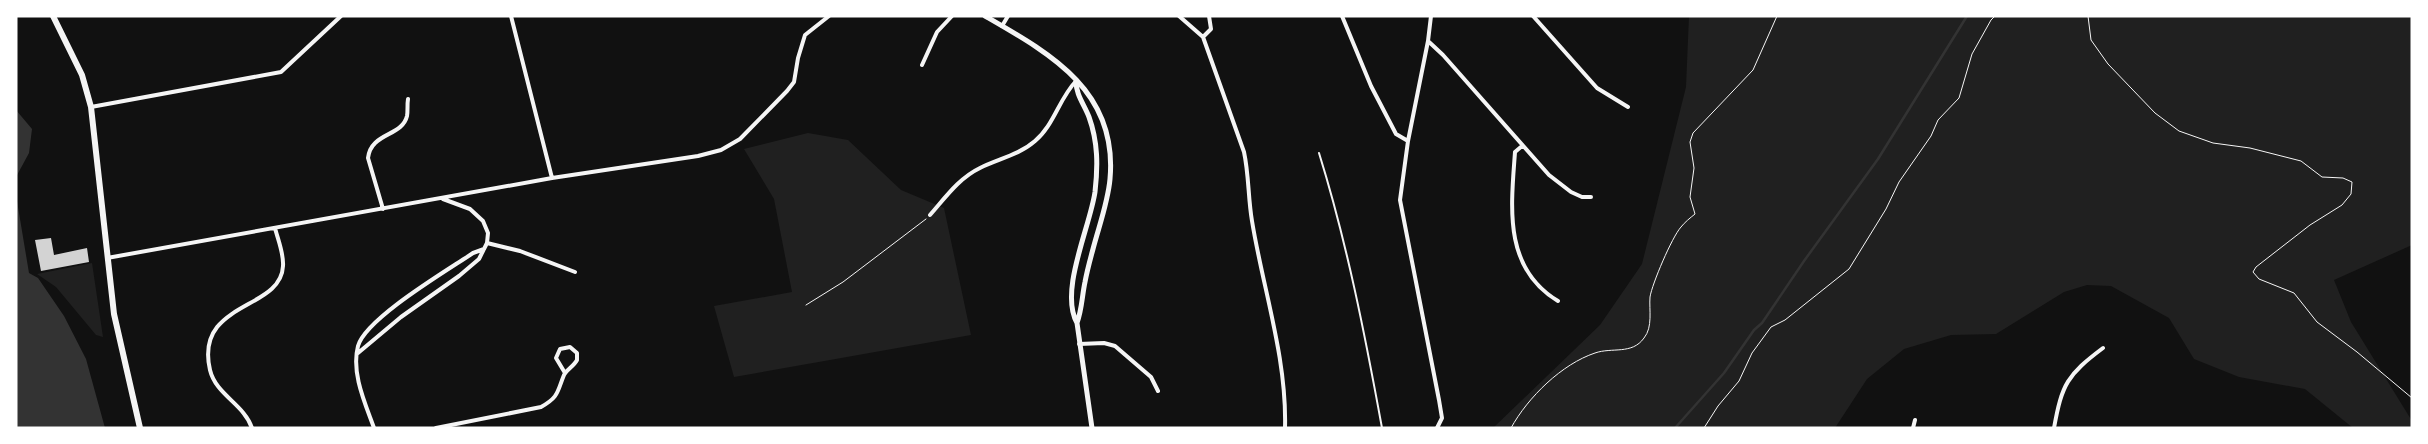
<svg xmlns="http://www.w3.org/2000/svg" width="2428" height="444" viewBox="0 0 2428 444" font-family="Figtree,sans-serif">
<rect width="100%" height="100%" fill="#111"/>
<path fill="#202020" d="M1689 16H2412V245L2334 280 2351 322 2412 421V428H2353L2305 389 2239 377 2194 359 2169 318 2111 286 2087 285 2064 292 1996 334 1951 335 1904 349 1867 379 1835 428H1493L1600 325 1642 264 1686 87Z
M808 133 848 140 901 190 944 208 971 335 734 377 714 306 792 292 774 199 744 149Z
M92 263 103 337 96 335 56 287 37 274Z"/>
<path fill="#333" d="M16 110 32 129 29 153 16 177Z
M16 195 29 273 38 278 64 316 86 359 105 428H16Z"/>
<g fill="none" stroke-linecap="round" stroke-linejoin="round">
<path stroke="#333" stroke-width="2.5" d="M1675 428 1724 373 1754 330 1762 323 1804 261 1878 159 1967 16"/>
</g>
<path fill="#d3d3d3" d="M51 238 54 255 87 248 89 262 41 271 35 240Z"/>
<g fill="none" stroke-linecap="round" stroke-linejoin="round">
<path stroke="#f5f5f5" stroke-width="1" d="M2088 16 2091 40 2108 64 2155 113 2179 131 2213 143 2250 148 2301 161 2322 177 2343 178 2352 182 2351 194 2342 205 2310 225 2256 267 2253 272 2259 279 2294 293 2317 322 2357 352 2412 398
M806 305 843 282 926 219
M1511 428C1528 397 1562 364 1595 353 1612 347 1632 355 1644 338 1653 327 1649 310 1650 297 1652 284 1672 237 1681 227 1685 222 1690 218 1695 214L1690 197 1694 168 1690 142 1693 133 1753 70 1777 16
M1704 428 1718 406 1739 381 1752 353 1771 327 1785 320 1849 269 1886 209 1899 182 1931 136 1938 120 1959 98 1972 54 1991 20 1995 16"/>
<path stroke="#f5f5f5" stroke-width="2" d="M1319 153C1347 243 1365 335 1382 428"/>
<path stroke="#f5f5f5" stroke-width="4" d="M511 16 552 178
M1179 16 1203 37 1244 152C1249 175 1248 198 1252 221 1263 289 1287 358 1285 428
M1342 16 1371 86 1396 134 1408 141
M1431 16 1428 41 1408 141 1400 200 1439 400 1442 418 1437 428
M1533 16 1597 88 1628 107
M1002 26 1008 16
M1203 37 1211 29 1209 16
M1428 41 1443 55 1549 175 1571 192 1582 197H1591
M922 65 937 32 952 16
M91 107 281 72 341 16
M1522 146 1515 152C1511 207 1503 268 1558 301
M383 209 368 158C371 132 402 137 407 116 408 111 407 105 408 99
M930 215C945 198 959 178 980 168 998 159 1019 155 1035 141 1054 125 1059 99 1076 81
M487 243 520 251 575 272
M107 258 552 178 698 156 721 150 740 139 787 91 794 82 798 58 805 35 829 16
M1079 344 1104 343 1115 346 1151 377 1158 391
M358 353 401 317 459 276 479 259 487 243 488 233 483 221 470 209 443 199
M252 428C244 404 216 395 210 370 194 301 281 311 283 266 284 254 278 240 275 228
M374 428C365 403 351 373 358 346 366 318 448 270 473 253L484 249
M436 428 541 407C559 397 557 392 564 375 566 370 574 366 577 360V353L570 347 560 349 556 358 565 373
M1913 428 1915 420
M2054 428C2062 384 2067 375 2103 348"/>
<path stroke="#f5f5f5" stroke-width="5" d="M985 16C1051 54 1118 91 1110 179 1108 202 1099 226 1093 249 1090 260 1087 271 1085 282 1082 296 1082 309 1077 323L1092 428
M1076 81C1076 95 1084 104 1089 117 1098 142 1098 166 1095 192 1090 227 1059 291 1077 323"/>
<path stroke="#f5f5f5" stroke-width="6" d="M53 16 82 75 91 107 114 314 140 428"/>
</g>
<rect width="2428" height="444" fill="none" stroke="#ffffff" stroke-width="35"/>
</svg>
